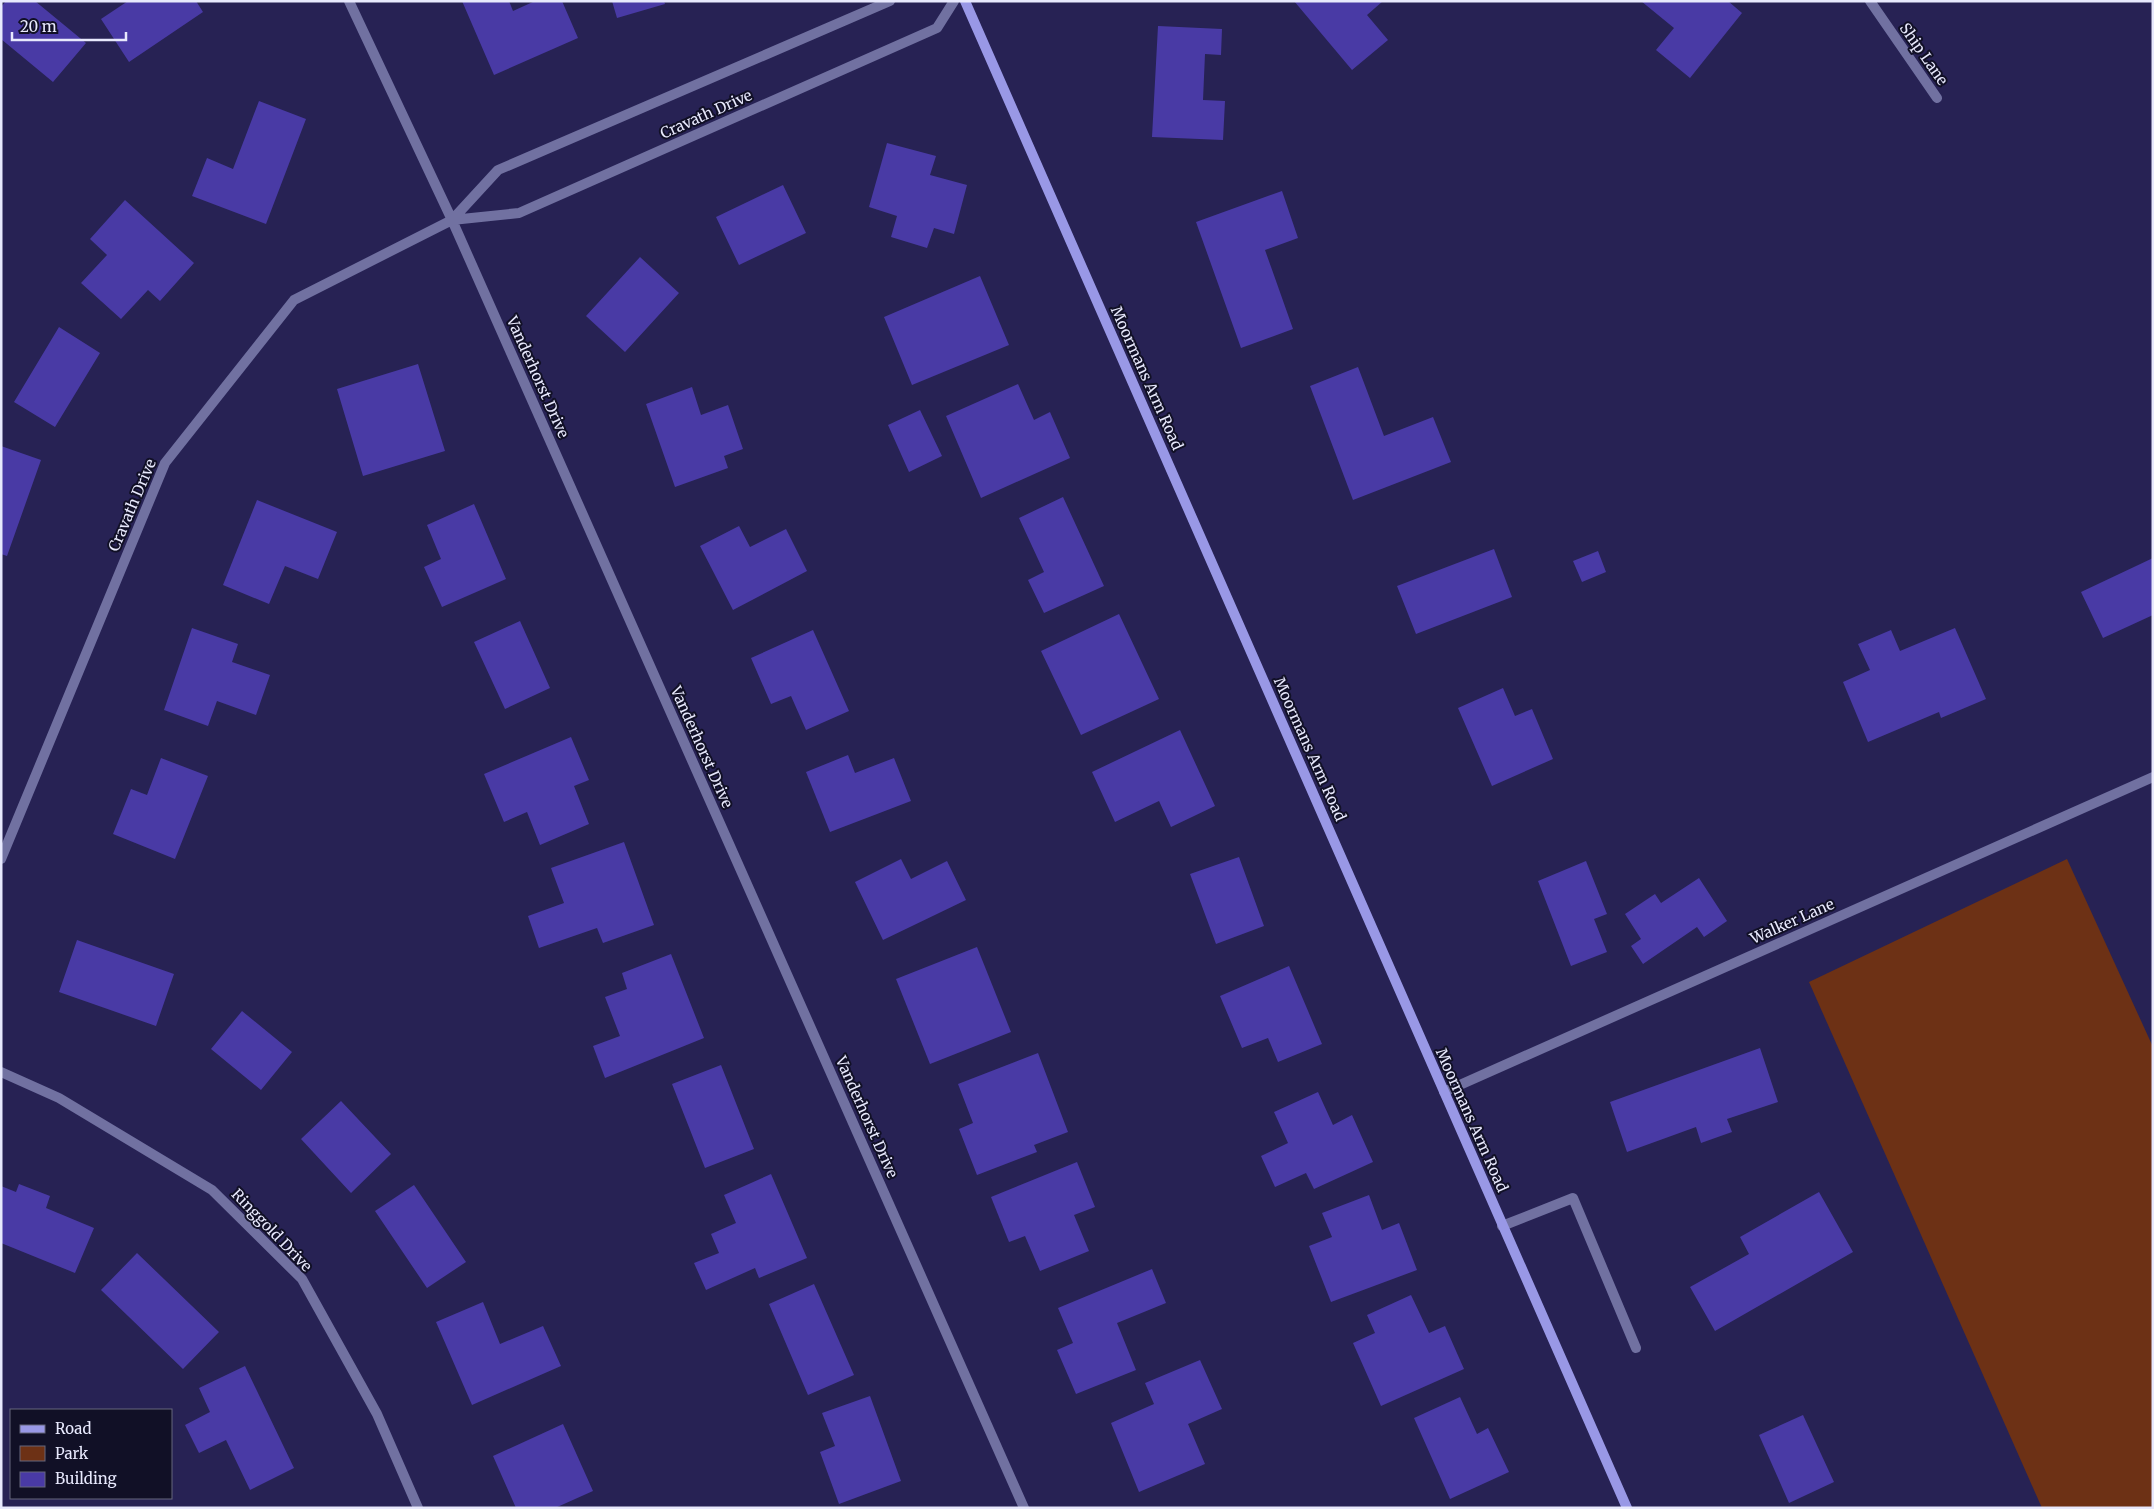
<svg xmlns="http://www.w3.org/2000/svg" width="2154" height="1509" viewBox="0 0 2154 1509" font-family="Merriweather,serif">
<rect width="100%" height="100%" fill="#272254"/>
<path fill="#6d3115" d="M2067 859 2153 1047V1508H2042L1809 982Z"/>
<path fill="#493aa5" d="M6 1H35L86 43 53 82 1 39V7Z
M128 1H196L203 12 129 62 101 19Z
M462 1H509L513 11 535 1H562L578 38 494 75Z
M612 1H664L665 4 617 18Z
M1294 1H1383L1367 15 1388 40 1352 70Z
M1641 1H1728L1742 13 1690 78 1656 50 1674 28Z
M1158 26 1222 29 1221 55 1205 54 1203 100 1225 101 1223 140 1152 137Z
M259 101 306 119 266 224 192 196 207 158 233 169Z
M887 143 936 156 930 175 967 185 954 234 934 228 927 248 891 237 897 216 869 207Z
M783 185 806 233 739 265 716 217Z
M1282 191 1298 238 1265 250 1293 329 1241 348 1196 222Z
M125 200 194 263 160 301 148 290 121 319 81 283 107 255 90 239Z
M640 257 679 293 625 352 586 316Z
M980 276 1009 345 912 385 884 317Z
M59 327 100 353 55 427 14 402Z
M418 364 445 451 363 476 337 389Z
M1358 367 1384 436 1433 417 1451 462 1353 500 1310 386Z
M1018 384 1034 420 1050 412 1070 458 981 498 946 416Z
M692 387 701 415 728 405 743 449 724 456 728 468 675 487 646 404Z
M920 410 942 456 909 472 888 425Z
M1 446 41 460 7 556 1 554Z
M1063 497 1104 586 1044 613 1028 580 1044 572 1019 518Z
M257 500 337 532 318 579 285 566 269 604 223 585Z
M474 504 506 579 442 607 424 567 441 559 427 525Z
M739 526 750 547 786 529 807 571 733 610 700 546Z
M1494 549 1512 597 1416 634 1397 586Z
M1598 551 1606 572 1582 582 1573 561Z
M2153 558V615L2103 638 2081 592Z
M1119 614 1159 699 1081 735 1041 651Z
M520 621 550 688 505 709 474 642Z
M192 628 238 644 232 662 270 675 256 715 217 701 208 726 164 710Z
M1955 628 1986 699 1941 718 1939 712 1868 742 1843 682 1870 670 1858 644 1891 630 1900 651Z
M813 630 849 711 806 730 791 696 771 704 751 658Z
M1503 688 1515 716 1532 709 1553 759 1492 786 1458 708Z
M1180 730 1215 806 1171 827 1159 801 1115 822 1092 772Z
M571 737 589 780 574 786 589 824 540 845 527 812 504 822 484 774Z
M848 755 855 773 894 758 911 801 830 832 806 772Z
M161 758 208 776 175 859 113 834 131 789 147 795Z
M624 842 654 925 603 943 597 928 539 948 528 916 564 903 551 868Z
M1239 857 1264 926 1216 944 1190 874Z
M901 859 911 879 947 861 966 900 883 940 855 882Z
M1586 861 1607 914 1594 919 1607 952 1571 966 1538 881Z
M1699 878 1727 921 1704 937 1697 927 1643 964 1631 946 1641 939 1625 914 1655 894 1661 903Z
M77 940 174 974 156 1026 59 992Z
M977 947 1011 1032 930 1064 896 979Z
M671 954 704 1038 605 1078 593 1046 620 1036 605 997 627 989 622 973Z
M1289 966 1322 1044 1278 1062 1268 1038 1242 1048 1220 996Z
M242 1011 292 1052 261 1090 211 1049Z
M1760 1048 1778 1102 1727 1119 1732 1132 1701 1143 1696 1127 1627 1152 1610 1102Z
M1038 1053 1068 1132 1034 1145 1037 1152 977 1175 959 1129 973 1123 958 1084Z
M721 1065 754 1149 705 1168 672 1084Z
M1318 1092 1333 1125 1352 1115 1373 1162 1314 1189 1306 1173 1275 1187 1261 1156 1288 1143 1274 1112Z
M341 1101 391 1154 351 1193 301 1139Z
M1077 1162 1095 1207 1074 1215 1089 1251 1040 1271 1025 1236 1009 1242 991 1197Z
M771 1174 807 1258 759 1278 755 1268 706 1290 694 1263 719 1253 711 1234 736 1223 724 1195Z
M19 1184 50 1196 46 1208 94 1228 75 1273 1 1243V1186L16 1192Z
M414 1185 466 1262 427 1288 375 1211Z
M1819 1192 1853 1252 1715 1331 1690 1287 1749 1254 1740 1237Z
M1369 1195 1382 1230 1399 1223 1417 1270 1331 1302 1309 1246 1332 1237 1322 1213Z
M137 1253 219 1332 183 1369 101 1290Z
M1152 1269 1166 1303 1117 1323 1136 1370 1076 1394 1057 1350 1073 1343 1058 1308Z
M814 1284 854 1375 808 1395 769 1304Z
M1411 1295 1429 1333 1445 1326 1464 1369 1381 1406 1353 1343 1375 1333 1367 1315Z
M483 1302 500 1344 543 1326 561 1366 472 1405 436 1322Z
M1200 1360 1222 1409 1188 1424 1205 1464 1139 1492 1111 1423 1154 1404 1145 1383Z
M245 1366 294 1468 250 1490 226 1440 199 1453 185 1425 210 1412 199 1388Z
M870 1396 901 1481 839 1504 820 1452 835 1446 822 1413Z
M1460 1397 1477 1434 1488 1428 1509 1472 1450 1499 1414 1418Z
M1803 1415 1834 1482 1789 1503 1759 1435Z
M563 1424 593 1491 555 1508H516L493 1456Z"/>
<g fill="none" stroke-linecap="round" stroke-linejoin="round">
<path stroke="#7171a1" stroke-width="10" d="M1502 1226 1573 1198 1636 1348"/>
<path stroke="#7171a1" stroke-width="10" d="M349 1 452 220 1024 1508
M1870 1 1937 98
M452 220 498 170 890 1
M1 859 165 463 294 300 452 220 519 213 937 28 954 1
M1 1072 59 1098 212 1190 302 1279 377 1414 418 1508
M1444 1092 2153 777"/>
<path stroke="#9998e6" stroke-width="10" d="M965 1 1627 1508"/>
</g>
<g text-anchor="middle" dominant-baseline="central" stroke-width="4" stroke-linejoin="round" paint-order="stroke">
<g font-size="15" fill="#e8e9fd" stroke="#111026">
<text transform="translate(1924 54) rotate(55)">Ship Lane</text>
<text transform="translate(706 114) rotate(-24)">Cravath Drive</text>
<text transform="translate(538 377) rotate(66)">Vanderhorst Drive</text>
<text transform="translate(1147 378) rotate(66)">Moormans Arm Road</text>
<text transform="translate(132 505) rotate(-67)">Cravath Drive</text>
<text transform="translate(702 747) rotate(66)">Vanderhorst Drive</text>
<text transform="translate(1310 749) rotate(66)">Moormans Arm Road</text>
<text transform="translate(1792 921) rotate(-24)">Walker Lane</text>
<text transform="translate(867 1117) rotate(66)">Vanderhorst Drive</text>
<text transform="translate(1472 1120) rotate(66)">Moormans Arm Road</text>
<text transform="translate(272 1230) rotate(46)">Ringgold Drive</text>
</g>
</g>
<rect width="2154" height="1509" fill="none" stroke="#e8e9fd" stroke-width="5"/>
<rect x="10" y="1409" width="162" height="90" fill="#111026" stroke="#67677c"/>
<rect x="20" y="1425" width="25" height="8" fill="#9998e6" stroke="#67677c"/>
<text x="55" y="1434" font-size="15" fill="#e8e9fd">Road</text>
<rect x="20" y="1446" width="25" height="15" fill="#6d3115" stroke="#67677c"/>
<text x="55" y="1459" font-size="15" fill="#e8e9fd">Park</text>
<rect x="20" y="1472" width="25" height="15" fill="#493aa5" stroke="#67677c"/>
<text x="55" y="1484" font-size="15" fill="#e8e9fd">Building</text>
<path d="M12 32v8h114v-8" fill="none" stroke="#e8e9fd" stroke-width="2.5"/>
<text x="20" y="32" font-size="15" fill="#e8e9fd" stroke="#111026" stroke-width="4" paint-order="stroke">20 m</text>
</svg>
